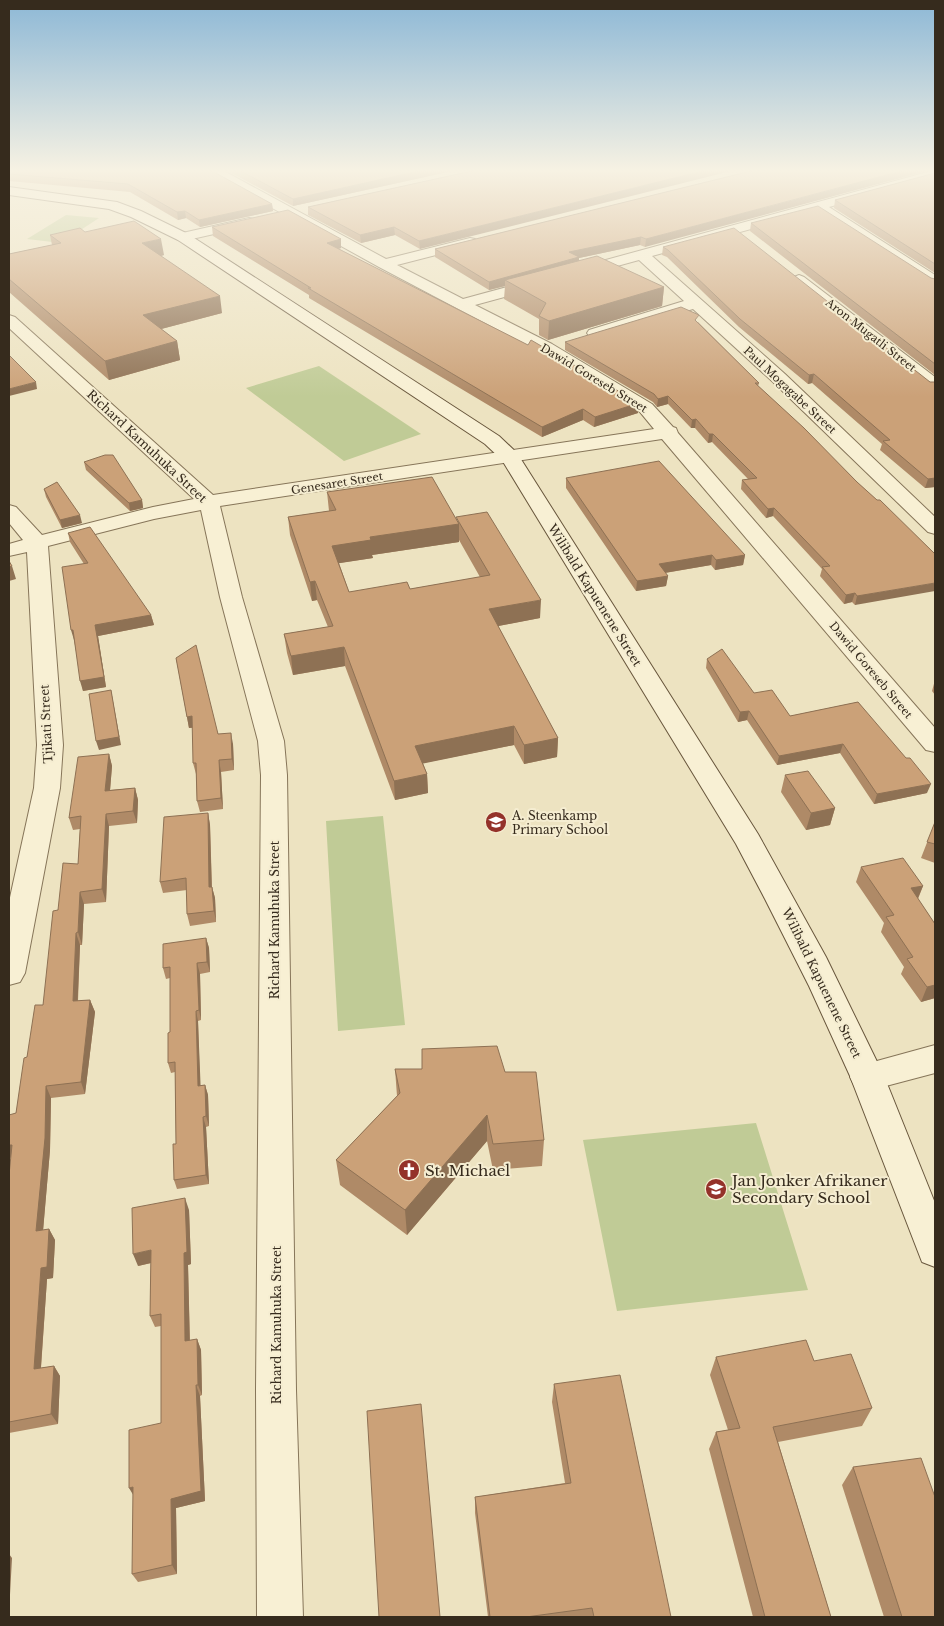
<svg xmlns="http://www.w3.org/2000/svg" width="944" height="1626" viewBox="0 0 944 1626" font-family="'Libre Baskerville',serif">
<rect width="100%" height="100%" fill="#ede3c1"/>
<path fill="#c0cb96" d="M66 215 99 218 61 243 27 239Z
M319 366 421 434 344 461 246 388Z
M383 816 405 1025 338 1031 326 821Z
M756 1123 808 1290 617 1311 583 1140Z"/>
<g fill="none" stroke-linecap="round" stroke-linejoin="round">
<g stroke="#867559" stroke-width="2">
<path id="street" d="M198 169H217L224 171 386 259 470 238 475 239 477 242 475 245 397 265 463 299 935 170V178L829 207 935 275V286L930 285 817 211 652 256 785 374 935 517V534L928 532 773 382 693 309 601 336H589L587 333 589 330 684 301 639 260 475 305 552 344 652 404 673 427 676 428 678 433 935 728V752L926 750 662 439 220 506 242 597 284 741 287 775 296 1390 303 1617H257L256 1390 261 775 258 741 220 597 201 510 154 519 48 546 63 745 60 788 25 973 20 982 9 985V902L34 788 37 745 27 552 9 556V544L23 540 9 523V505L16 507 42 535 153 507 194 499 9 328V315L15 317 213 495 654 429 640 412 540 352 379 267 216 177 200 172Z
M249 218 254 219 256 222 254 225 183 241 178 240 176 237 178 234Z
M799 275 804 277 935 377V390L929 389 794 283 791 280 794 277Z
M935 1045V1073L867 1091 855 1087 850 1077 855 1067Z"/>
</g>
<g stroke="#68563c" stroke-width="2">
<path id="secondary" d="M9 187 117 202 141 211 188 234 499 436 517 453 758 834 826 957 884 1076 935 1203V1267L922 1262 850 1076 809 986 765 899 736 844 502 460 485 444 178 240 131 217 109 209 9 195Z"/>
</g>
<use href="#street" fill="#f8f0d4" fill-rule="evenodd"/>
<use href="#secondary" fill="#f8f0d4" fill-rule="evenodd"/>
</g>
<path fill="#af8a67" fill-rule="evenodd" d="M9 169H206L272 204 273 211 200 227 186 218 178 220 130 192 9 181Z
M224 169H461L293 206Z
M481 169 420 249 395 235 361 243 308 215V207Z
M759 169 645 247 640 245 579 258V260L664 287 662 306 548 340 539 335V319L504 299 505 286 489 290 435 257V249Z
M935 173V273L834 208 835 200Z
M751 223 931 278 935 279V375L750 231Z
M212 227 341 239V248L339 249 638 413 594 427 583 420 542 437 309 298V295L213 236Z
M85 232 164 255 161 256 222 313 161 329 177 341 180 360 109 380 9 292V254L52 245 50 235Z
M663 247 930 382H935V487L925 488 880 450 882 444 812 383 808 384 739 327 667 257 662 255Z
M698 322 759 383 758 386 857 482 935 554 855 605 852 602 844 604 820 576 822 569 773 516 766 518 741 489 742 480 748 479 712 442 708 443 695 428H691L668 404 657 407 653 402 565 350V342Z
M84 462 142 500 143 508 130 511 86 470Z
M566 478 745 555 743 565 715 570 711 565 665 573 668 576 666 586 636 591 566 488Z
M44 489 82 523 62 528 46 497Z
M327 492 456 519 540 618 498 626 558 738 557 757 524 764 514 745 423 763 427 774 428 793 395 800 345 666 293 675 287 653 284 634 328 627 317 600 312 601 290 535 288 517 329 511ZM459 540 480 577 410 589 349 592 339 563 373 558 372 555 459 542Z
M68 533 151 615 154 625 98 636 106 687 83 691 74 640 84 564 70 542Z
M176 658 218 734 233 744 234 770 221 772 223 809 200 812 197 801 196 774 193 763V728H189Z
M707 659 754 693 790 716 858 702 927 793 874 804 840 753 777 765 747 720 738 722 706 668Z
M935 680V695L932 691Z
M109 754 112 766 110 790 135 788 138 800 137 823 109 826 106 902 84 904 82 945H80L78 1001 90 1000 95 1012 85 1094 51 1098 50 1150 43 1230 49 1229 55 1240 53 1278 47 1279 41 1368 54 1366 60 1376 58 1424 9 1433V1175L16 1113 27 1057 43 1005 58 910 78 864 80 829 73 830 69 818Z
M785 775 835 808 830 825 806 830 781 792Z
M208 813 210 825 212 887 215 898 216 922 190 926 187 914V890L163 893 160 882Z
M935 822V863L921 858Z
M861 867 923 886 918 899 935 924V998L921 1002 901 974 904 967 881 932 884 923 856 882Z
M206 938 209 948 210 972 200 974 201 1020 198 1021 200 1085H205L208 1095 209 1126 206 1127 209 1184 177 1189 174 1180 176 1144 175 1072 171 1073 168 1063 170 1032V978L166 979 163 968Z
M395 1069H422L505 1072 544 1140 542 1166 493 1170 487 1141 407 1235 340 1185 336 1160 397 1096Z
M189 1210 191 1264 188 1265 190 1341 197 1339 201 1350 202 1395 200 1396 205 1501 176 1508 177 1574 138 1582 132 1574 161 1423V1326L155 1327 150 1316 151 1263 138 1266Z
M716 1357 814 1361 872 1408 862 1426 778 1442 831 1617H753L709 1449 716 1432 728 1430 710 1375Z
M554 1384 671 1617H488L475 1513V1497L565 1483 552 1402Z
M853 1467 935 1617H884L842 1485Z"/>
<path fill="#8e7154" d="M428 169H461L293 206V199Z
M711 169H739L420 249 419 241Z
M909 169H934L645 247 646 239Z
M272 204 273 211 200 227 199 220Z
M185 211 186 218 178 220 177 212Z
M394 227 395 235 361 243 360 235Z
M641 237 640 245 579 258V265L505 280V286L489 290V282L569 252Z
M161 239 164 255 145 260 142 243Z
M341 239V248L328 251 327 243Z
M664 287 662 306 548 340 549 321Z
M220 296 222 313 146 333 143 315Z
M177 341 180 360 109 380 105 361Z
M814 374 812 383 808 384 809 375Z
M36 382 37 389 9 396V389Z
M668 396V404L657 407 658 399Z
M639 403 638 413 594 427 595 417Z
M583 409V420L542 437V427Z
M696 419 695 428H691L692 420Z
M709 434H713L712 442 708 443Z
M935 478V487L925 488 928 479Z
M142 500 143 508 130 511 129 503Z
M774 508 773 516 766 518 768 509Z
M80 515 82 523 62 528 60 520Z
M459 524V542L372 555 373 558 334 564 332 546 370 537Z
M712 555 711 565 658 574 659 564Z
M745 555 743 565 715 570 716 560Z
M12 566 16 579 9 581V567Z
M668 576 666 586 636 591 637 581Z
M315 581 317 600 312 601 310 582Z
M935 583V591L855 605 857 596Z
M855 593 852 602 844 604 846 595Z
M541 600 540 618 488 628 489 609Z
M151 615 154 625 98 636 106 687 83 691 80 681 95 625Z
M71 630H73L76 640H74Z
M344 647 345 666 293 675 291 656Z
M111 690 121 745 99 750 96 741Z
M749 711 747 720 738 722 740 712Z
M192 716 195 727 189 728 187 717Z
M514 726V745L416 765 415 746Z
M231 733 233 744 234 770 232 759Z
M558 738 557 757 524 764V745Z
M843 744 840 753 777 765 779 756Z
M109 754 112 766 109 803 105 791Z
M219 760 221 772 223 809 221 798Z
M427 774 428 793 395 800 394 781Z
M931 784 927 793 874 804 877 794Z
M135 788 138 800 137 823 133 811Z
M835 808 830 825 806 830 811 813Z
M208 813 210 825 212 899 209 887Z
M106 814 109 826 106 902 102 889Z
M923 886 917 900 911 888Z
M212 887 215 898 216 922 214 911Z
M80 892 84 904 82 945 78 932Z
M76 933 80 945 77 1014 73 1001Z
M206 938 209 948 210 972 207 962Z
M197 963 200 974 201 1020 199 1010Z
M935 985V998L921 1002 927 987Z
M90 1000 95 1012 85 1094 81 1082Z
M196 1011 198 1021 201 1096 198 1086Z
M205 1085 208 1095 209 1126 206 1116Z
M46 1086 51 1098 50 1150 42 1243 36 1231Z
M487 1115V1141L407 1235 405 1210Z
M203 1117 206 1127 209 1184 206 1175Z
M9 1145H12L17 1157 9 1158Z
M185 1198 189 1210 191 1264 188 1265 190 1353 185 1341 184 1253Z
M49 1229 55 1240 53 1278 47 1279 40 1380 34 1369 41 1268Z
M151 1250 155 1262 138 1266 133 1254Z
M197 1339 201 1350 202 1395 198 1385Z
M54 1366 60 1376 58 1424 51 1414Z
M196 1385 200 1396 205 1501 176 1508 177 1574 172 1565 171 1499Z
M133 1487 135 1498 129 1488Z
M9 1554 12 1558 9 1613Z"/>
<path fill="#cba178" stroke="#8e7154" d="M9 169H206L214 172 272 204 199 220 185 211 177 212 128 184 9 174Z
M237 169H428L293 199Z
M481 169H711L419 241 394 227 360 235 308 207Z
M759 169H909L646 239 641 237 569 252 579 257 489 282 435 249Z
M935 173V264L835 200Z
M818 206 931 278 935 279V364L751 223Z
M288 210 341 239 327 243 528 345 531 340 639 403 595 417 583 409 542 427 308 288H311L212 227Z
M134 221 161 239 142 243 220 296 143 315 177 341 105 361 9 279V254L61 243 50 235 80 228 85 232Z
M734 228 930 382H935V478L928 479 883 441 890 440 814 374 809 375 740 319 668 250 663 247Z
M597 256 664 287 549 321 539 316 546 303 505 280Z
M681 307 699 315 695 320 759 383H755L804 428 857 482 877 500H880L935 554V583L857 596 855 593 846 595 822 567 830 566 774 508 768 509 742 480 757 478 713 434H709L696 419 692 420 668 396 658 399 654 394 565 342Z
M9 355 36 382 9 389Z
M105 455H113L142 500 129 503 84 462Z
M659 461 745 555 716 560 712 555 659 564 668 576 637 581 566 478Z
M432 477 459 524 370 537 371 540 332 546 349 592 407 582 410 589 490 575 456 517 487 512 541 600 489 609 558 738 524 745 514 726 415 746 427 774 394 781 344 647 291 656 284 634 333 626 315 581 310 582 288 517 336 510 327 492Z
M57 482 80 515 60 520 44 489Z
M90 527 151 615 95 625 104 677 80 681 73 630H71L62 567 88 563 68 533Z
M9 561 12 566 9 567Z
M196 645 218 734 231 733 232 759 219 760 221 798 197 801 196 763H193L192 716 187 717 176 658Z
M722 649 754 693 772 690 790 716 858 702 906 758H910L931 784 877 794 843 744 779 756 749 711 740 712 707 659Z
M111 690 119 737 96 741 89 694Z
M109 754 105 791 135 788 133 811 106 814 102 889 80 892 78 932 76 933 73 1001 90 1000 81 1082 46 1086 45 1138 36 1231 49 1229 47 1267 41 1268 34 1369 54 1366 51 1414 9 1422V1175L12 1145H9V1115L16 1113 24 1058 27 1057 35 1005H43L53 911 58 910 63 863 78 864 81 816 69 818 78 757Z
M808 771 835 808 811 813 785 775Z
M208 813 209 887H212L214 911 187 914 186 878 160 882 164 817Z
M935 822V844L927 842Z
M903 858 923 886 911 888 935 924V985L927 987 907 959 913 957 886 917 894 915 861 867Z
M206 938 207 962 197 963 199 1010 196 1011 198 1086 205 1085 206 1116 203 1117 206 1175 174 1180 173 1144H176L175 1062 168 1063V1033L170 1032V967L163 968V944Z
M497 1046 505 1072H536L544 1140 493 1144 487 1115 405 1210 336 1160 400 1093 395 1069H422V1049Z
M185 1198 187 1252 184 1253 185 1341 197 1339 198 1385H196L201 1491 171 1499 172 1565 132 1574 133 1487 129 1488V1430L161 1423V1314L150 1316 151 1250 133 1254 132 1208Z
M806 1340 814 1361 851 1354 872 1408 773 1427 831 1617H765L716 1432 740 1428 716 1357Z
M620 1375 671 1617H594L592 1608 526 1617H490L475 1497 571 1483 554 1384Z
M421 1404 440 1617H379L367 1411Z
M921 1458 935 1497V1617H902L853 1467Z"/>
<linearGradient id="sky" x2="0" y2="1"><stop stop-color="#8db8d6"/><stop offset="0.43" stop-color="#f7f2e3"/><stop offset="1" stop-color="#f7f2e3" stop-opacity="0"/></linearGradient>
<rect width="944" height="397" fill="url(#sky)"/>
<defs>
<g id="school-disc" transform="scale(1.125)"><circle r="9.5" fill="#94322a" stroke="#f5edd1"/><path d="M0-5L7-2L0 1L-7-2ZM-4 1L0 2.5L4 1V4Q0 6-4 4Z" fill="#fff"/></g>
<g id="church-disc" transform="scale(1.125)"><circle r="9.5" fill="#94322a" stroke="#f5edd1"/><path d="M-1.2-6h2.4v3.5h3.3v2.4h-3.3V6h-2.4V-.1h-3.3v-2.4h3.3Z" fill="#fff"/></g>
</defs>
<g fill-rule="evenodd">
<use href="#school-disc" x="496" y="822"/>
<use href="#church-disc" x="409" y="1170"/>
<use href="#school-disc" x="716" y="1189"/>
</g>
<g text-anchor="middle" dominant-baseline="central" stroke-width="4" stroke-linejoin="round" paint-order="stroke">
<g font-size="11" fill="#362b1d" stroke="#f5edd1">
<text transform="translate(871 335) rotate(38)">Aron Mugatli Street</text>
<text transform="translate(594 378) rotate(31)">Dawid Goreseb Street</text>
<text transform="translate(790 390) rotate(43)">Paul Mogagabe Street</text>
<text transform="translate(337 483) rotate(-9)">Genesaret Street</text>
<text transform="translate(871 670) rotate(50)">Dawid Goreseb Street</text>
</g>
<g font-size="12" fill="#362b1d" stroke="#f5edd1">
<text transform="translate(147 446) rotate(43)">Richard Kamuhuka Street</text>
<text transform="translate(595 595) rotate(58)">Wilibald Kapuenene Street</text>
<text transform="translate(46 724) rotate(-93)">Tjikati Street</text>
<text transform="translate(274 920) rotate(-90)">Richard Kamuhuka Street</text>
<text transform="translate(822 983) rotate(64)">Wilibald Kapuenene Street</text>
<text transform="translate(276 1325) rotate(-90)">Richard Kamuhuka Street</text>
</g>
<g font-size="12" fill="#362b1d" stroke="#f5edd1" text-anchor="start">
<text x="512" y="815">A. Steenkamp<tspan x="512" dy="14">Primary School</tspan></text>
</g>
<g font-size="15" fill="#362b1d" stroke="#f5edd1" text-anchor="start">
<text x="425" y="1170">St. Michael</text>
<text x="732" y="1180">Jan Jonker Afrikaner<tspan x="732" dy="17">Secondary School</tspan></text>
</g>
</g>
<rect width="944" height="1626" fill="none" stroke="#362b1d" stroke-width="20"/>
</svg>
